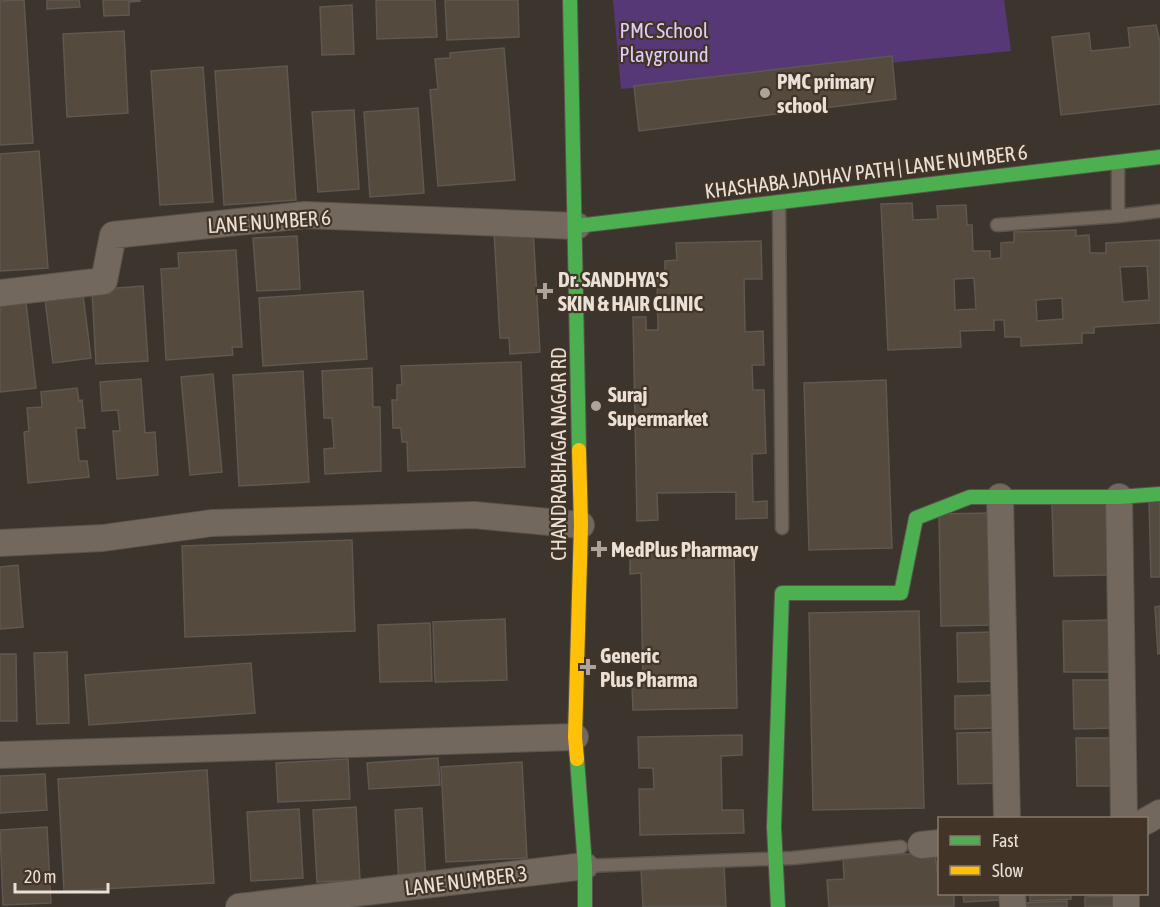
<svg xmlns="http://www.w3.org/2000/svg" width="1160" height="907" viewBox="0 0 1160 907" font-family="'Asap Condensed',sans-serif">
<rect width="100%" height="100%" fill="#3c352d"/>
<path fill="#573877" d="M613 0H1004L1011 51 621 89Z"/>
<path fill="#544a3e" stroke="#5e5851" stroke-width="1.5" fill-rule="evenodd" d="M24 0 33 143 0 145V1Z
M47 0H79L80 7 47 9Z
M103 0H140V1L129 2V15L104 16Z
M376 0H435L437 37 377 39Z
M445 0H518L519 37 447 40Z
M352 5 354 54 322 55 320 7Z
M1156 25 1160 42V104L1061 115 1052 37 1089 33 1091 51 1130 47 1128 28Z
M124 31 128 113 67 117 63 34Z
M504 48 515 180 438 186 430 90 438 89 435 59 450 58V53Z
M892 56 896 99 639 131 634 86Z
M287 66 296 200 224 205 215 71Z
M203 67 213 202 160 205 151 71Z
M418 108 424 193 370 197 364 112Z
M354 110 359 189 318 192 312 112Z
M39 151 48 268 0 271V154Z
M912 203 913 220 938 219 937 206 966 205 967 225H972L973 251H990V259L1001 258V243L1014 242V232L1076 230V236L1089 235 1090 253H1106V243L1160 240V323L1094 327V333H1082V343L1021 346V337H1005L1004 320H994V330L960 331 961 347 888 350 881 204ZM1147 266 1149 300 1123 302 1120 267ZM974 278 976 309 955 310 954 279ZM1062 298 1063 319 1037 321 1036 300Z
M533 228 540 352 510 354 509 338H500L494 231Z
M297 236 300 289 257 291 253 238Z
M761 241 762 279H744L745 332 763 331 764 365H752L753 390H764L766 453 752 454 753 502 767 501V518L736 519V492L657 493 658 520 637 521 633 317H646V330H658L657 275H665V261L677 260 676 243Z
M236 250 242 347H232L233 355 166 360 161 269 179 268 178 253Z
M143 286 148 361 96 364 92 290Z
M363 291 367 359 263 366 259 298Z
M25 294 36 388 0 392V296Z
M83 295 91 358 53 363 45 300Z
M521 362 525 467 408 471 407 442H402L401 428H393L392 400H397V385H402L401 366Z
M372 368 373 407H380L381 471 325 474 324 449 334 448 332 418H324L322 371Z
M303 371 309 482 239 486 233 375Z
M213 374 222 472 190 475 181 377Z
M141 379 145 433 155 432 158 475 117 479 113 431H120L118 410 102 411 100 382Z
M886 380 892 548 809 550 804 383Z
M77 388 79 401 82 400 85 428H76L79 461H87L89 477 28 483 24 432 29 431 27 408 42 407 41 392Z
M1149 500H1160V577H1151Z
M1106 502 1108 575 1054 576 1052 503Z
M991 513 993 625 941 626 939 514Z
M352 540 355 631 185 637 182 546Z
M734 550 737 708 633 710 632 686H643L641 573 630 574V552Z
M18 565 23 627 0 629V567Z
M1160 606V653L1158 654 1155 607Z
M919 611 924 808 813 810 809 613Z
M505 619 507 680 435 682 433 622Z
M1112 620 1113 672H1064L1063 621Z
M430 623 432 681 380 682 378 625Z
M995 632 996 681 958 682 957 633Z
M67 652 69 723 37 724 34 653Z
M0 654H16L17 721H0Z
M251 663 255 713 89 725 85 675Z
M1073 680H1115V728L1074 729Z
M995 695 996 728 955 729V696Z
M1004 732 1005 783 958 784 957 733Z
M742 735V755L721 756 722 810H743L744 833 640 835 639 789H654L653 768H639L638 737Z
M1076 738H1112L1113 786H1077Z
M438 758 440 785 369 789 367 763Z
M348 759 350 799 278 802 276 763Z
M522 762 527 858 446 862 441 767Z
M207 770 214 883 64 891 58 779Z
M45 774 47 810 0 813V776Z
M356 807 360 880 317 882 313 810Z
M422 808 426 884 399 886 395 810Z
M299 809 303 878 251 881 247 812Z
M47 827 51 903 3 905 0 830Z
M935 853 940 894H954V907H829L827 880 844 879 843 857Z
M724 865 726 907H643L641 869Z
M963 894H1001V900L964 902Z
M1030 894H1071V899L1030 901Z
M1121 896V907H1085V897Z
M1067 901V907H1026V903Z"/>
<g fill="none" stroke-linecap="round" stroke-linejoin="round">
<g stroke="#5a544d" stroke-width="15">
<path id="lane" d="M1118 164V216L1160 211
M779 203 782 528
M997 225 1118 216
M585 866 793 858 901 847"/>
</g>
<g stroke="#5a544d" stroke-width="28">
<path id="street" d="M0 293 104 281 113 235 305 215 577 226
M1000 497 1007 818
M1119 497 1124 818
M0 543 103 538 212 523 474 515 581 525
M0 755 575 737
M1146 821 1160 813
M921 845 940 843
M1012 894 1013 907
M1126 894V907
M239 907 585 866"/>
</g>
<g stroke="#5a544d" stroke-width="16">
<path id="fast" d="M570 0 579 450
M577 226 1160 157
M577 759 585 866V907
M778 907 774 827 782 593H901L916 518 970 497H1119L1160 494"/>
</g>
<g stroke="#5a544d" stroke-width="16">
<path id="slow" d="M577 759 575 737 581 525 579 450"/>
</g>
<use href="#lane" stroke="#72685e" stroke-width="12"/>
<use href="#street" stroke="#72685e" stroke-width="26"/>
<use href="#fast" stroke="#4caf50" stroke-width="14"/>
<use href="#slow" stroke="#ffc107" stroke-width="14"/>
</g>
<g fill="#aca49c" stroke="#423527" stroke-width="2">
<circle cx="765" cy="93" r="6"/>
<path d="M542 282h6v6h6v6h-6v6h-6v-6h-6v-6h6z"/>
<circle cx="596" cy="406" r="6"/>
<path d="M596 540h6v6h6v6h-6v6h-6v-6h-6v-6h6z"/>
<path d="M585 658h6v6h6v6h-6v6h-6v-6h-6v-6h6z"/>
</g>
<g text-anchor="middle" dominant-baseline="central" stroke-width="4.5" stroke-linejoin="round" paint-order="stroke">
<g font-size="21" fill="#dfcefa" stroke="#423527">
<text x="664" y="30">PMC School<tspan x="664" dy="24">Playground</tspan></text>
</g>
<g font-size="21" font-weight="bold" fill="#e9e0d7" stroke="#423527" text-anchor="start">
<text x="777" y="81">PMC primary<tspan x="777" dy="24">school</tspan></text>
<text x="558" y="279">Dr. SANDHYA'S<tspan x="558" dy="24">SKIN &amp; HAIR CLINIC</tspan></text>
<text x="608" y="394">Suraj<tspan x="608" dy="24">Supermarket</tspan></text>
<text x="611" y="549">MedPlus Pharmacy</text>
<text x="600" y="655">Generic<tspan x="600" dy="24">Plus Pharma</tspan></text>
</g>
<g font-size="21" fill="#e9e0d7" stroke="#423527">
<text transform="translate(866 171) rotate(-7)">KHASHABA JADHAV PATH | LANE NUMBER 6</text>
<text transform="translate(269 221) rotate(-4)">LANE NUMBER 6</text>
<text transform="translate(558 454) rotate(-90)">CHANDRABHAGA NAGAR RD</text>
<text transform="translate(466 880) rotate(-7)">LANE NUMBER 3</text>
</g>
</g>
<rect x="938" y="817" width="210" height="78" fill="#423527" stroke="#85796d" stroke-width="1.5"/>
<rect x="950" y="836" width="30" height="9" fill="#4caf50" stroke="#85796d" stroke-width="1.5"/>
<text x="992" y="847" font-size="18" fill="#e9e0d7">Fast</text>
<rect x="950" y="866" width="30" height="9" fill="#ffc107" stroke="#85796d" stroke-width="1.5"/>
<text x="992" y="877" font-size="18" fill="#e9e0d7">Slow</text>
<path d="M15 883v9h93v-9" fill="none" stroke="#e9e0d7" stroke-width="3"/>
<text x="24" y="883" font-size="18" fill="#e9e0d7" stroke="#423527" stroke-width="4.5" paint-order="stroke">20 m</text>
</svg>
